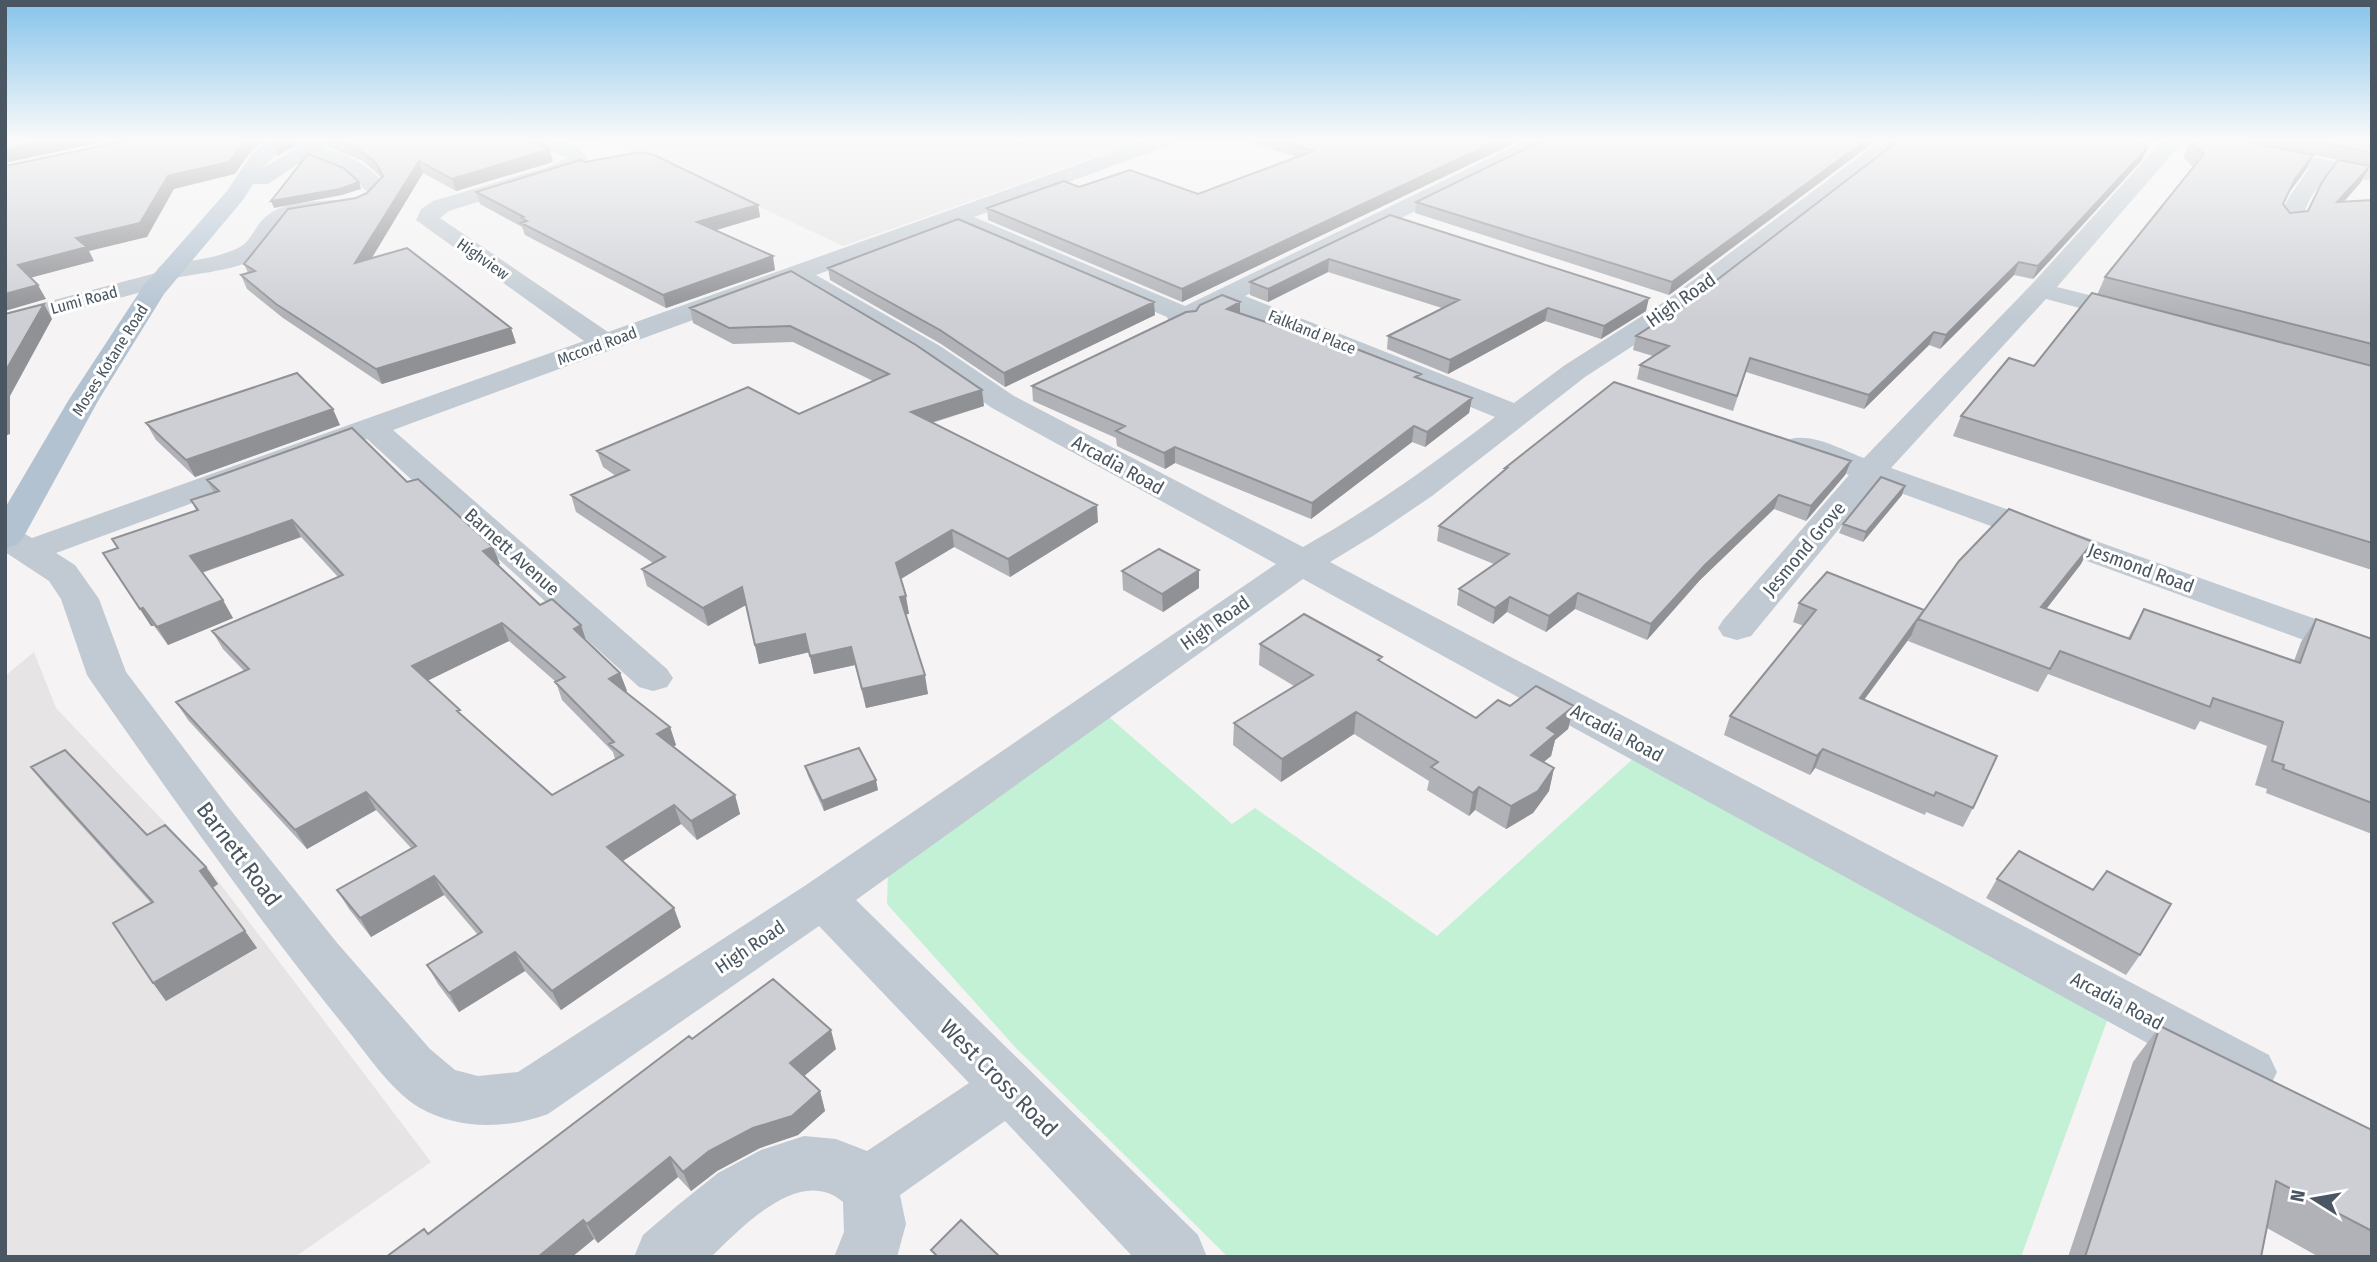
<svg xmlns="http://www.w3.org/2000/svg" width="2377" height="1262" viewBox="0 0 2377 1262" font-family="'Fira Sans Condensed',sans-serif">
<rect width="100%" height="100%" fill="#f5f3f3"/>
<path fill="#e6e4e5" d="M592 140H1143L843 246 645 153 624 150Z
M34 652 56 708 209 869 431 1162 295 1257H5V676Z"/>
<path fill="#c3f1d5" d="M1102 711 1232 824 1255 808 1437 936 1636 756 2108 1018 2021 1257H1228L1016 1048 887 904 888 873Z"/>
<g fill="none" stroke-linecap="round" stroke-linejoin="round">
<path fill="#c1cad2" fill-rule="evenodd" d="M533 140C555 140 575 139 588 159L579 170 449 211 440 218 608 332 1146 140H1175L1172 144 974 217 1185 306 1527 140H1553L1550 144 1245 296 1514 403 1565 365 1664 302 1882 140H1905L1682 314 1585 377 1432 496 1376 534 1330 562 2269 1055 2277 1072 2269 1089 2250 1096 2231 1089 1303 579 856 900 1198 1235 1207 1257H1133L1005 1121 900 1195 906 1224 897 1257H834L844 1232 843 1202C800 1164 740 1229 711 1257H634L643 1235 678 1205 718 1173 761 1150 804 1136 836 1139 867 1151 969 1083 819 926 548 1114C508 1129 458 1130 420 1108 388 1089 364 1049 341 1022 253 913 173 798 93 684L87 675 61 599 49 581 5 552V527L18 530 32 538 584 341 416 220 421 209 433 201 548 167 567 158 536 144ZM952 225 1167 317 1170 325C1189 330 1208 315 1225 307L1495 417C1433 464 1371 509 1303 547L1014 396 940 346 816 275ZM794 283 920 358 992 408 1276 564 806 885 518 1072 478 1076 455 1070 430 1049 338 944 229 808 126 672 99 599 75 565 56 553 367 439 639 687 653 691 667 687 673 678 667 669 393 430Z
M2163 140H2184L2057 287 2145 309 2149 315 2145 321 2136 323 2046 299 1891 468 2372 639V665L1876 484 1751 636 1737 640 1723 636 1718 628 1723 620 1849 475 1790 453 1785 446 1790 439C1814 433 1842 450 1864 458L2031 285Z
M307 144C337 151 368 160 386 187L383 192H367L348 172 300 154 297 150 300 146Z
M2257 146 2372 169V181L2328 173 2311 197 2297 227H2281L2277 222 2289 197 2309 169 2250 156 2247 152 2250 148Z
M334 200 342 202 345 207 342 212C325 216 305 212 289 221 276 229 274 245 262 254 243 270 198 273 174 278L171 284 5 329V313L156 273 159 267C185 260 214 260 238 248 249 243 252 233 259 224 276 201 308 202 334 200Z"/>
<path fill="#b3c2d1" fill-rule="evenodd" d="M268 140H290L263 168 310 140H334L268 184H253L243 200 164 294 98 401 23 538 17 545 5 548V508L68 401 144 285 227 191 251 155Z"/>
</g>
<path fill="#b0b2b7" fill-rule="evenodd" d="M326 140H529L553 162 456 191 423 173 372 258 516 343 382 384 283 318 247 289 241 275 248 273 244 264 356 198 367 193 382 178 363 161 328 147Z
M1242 140H1521L1182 302 988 220 987 208 1079 187 1198 194 1297 157Z
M1543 140H1877L1669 295 1415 213 1416 202Z
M2241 140H2372V167L2370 166 2361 182 2344 202 2372 200V570L1953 436 1961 416 2034 366 2097 295 2105 277 2193 167 2183 157 2190 142 2305 171 2289 193 2283 204 2290 213 2307 211 2322 182 2343 161Z
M2147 148 2142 160 2033 279 2014 275 1940 349 1929 345 1864 409 1746 372 1733 411 1637 379 1640 365 1653 356 1633 350 1636 336 1687 303Z
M585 162 758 205 760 217 715 230 775 270 666 308 525 235 522 227 480 204 476 192Z
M1390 215 1646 311 1601 339 1545 321 1448 374 1387 349 1388 336 1442 308 1328 272 1268 302 1250 295V282Z
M828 268 1155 315 1005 387 941 344 830 280Z
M791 271 984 406 932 423 1098 522 1010 577 954 547 901 579 909 614H906L928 694 866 708 855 665 814 674 809 652 759 664 746 605 708 626 647 586 642 569 653 563 576 512 571 495 616 476 603 467 597 451 799 414 873 381 793 342 733 344 693 323 690 308Z
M1240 302V313L1472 398 1469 413 1425 447 1412 442 1311 519 1175 463 1165 469 1117 446 1116 438 1033 401 1032 386Z
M146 423 340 425 195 477 156 440Z
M1851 461 1845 475 1806 521 1774 509 1700 580 1647 640 1575 609 1546 632 1507 612 1493 624 1457 605 1459 589 1494 564 1437 541 1439 526 1505 471V468Z
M207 480 407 482 500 564 498 565 540 605 586 640 620 673 627 691 626 692 670 727 676 745 673 747 735 795 740 814 697 840 681 824 622 861 681 927 561 1010 525 971 459 1012 438 984 427 965 478 935 444 895 371 937 349 909 337 890 411 848 376 810 307 849 188 720 176 702 244 671 223 649 212 631 338 577 301 537 202 573 233 618 168 645 154 626H151L103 553 118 548 112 539 196 510 191 500 214 493ZM509 641 556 682 562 700 613 752 615 759 552 795 463 716 428 680Z
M1902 495 1863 542 1839 533 1843 524Z
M2081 564 2046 609 2128 638 2144 609 2294 661 2301 642 2316 619 2372 639V834L2266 793 2267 789 2255 785 2267 746 2200 721 2195 730 2048 674 2038 692 1908 641 1911 636 1864 700 1973 808 1963 827 1926 812 1925 815 1815 768 1810 775 1724 735 1730 716 1804 626 1793 622 1799 603 1924 610Z
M1199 570V588L1163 612 1123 590 1122 571Z
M1260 644 1381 662 1476 718 1510 706H1574L1568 729 1555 740 1551 756 1543 762 1554 768 1549 791 1533 813 1506 829 1475 810 1469 816 1427 790 1429 781 1354 734 1281 782 1233 745 1234 723 1294 686 1259 665Z
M805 766 878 790 824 811 808 776Z
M31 767 147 835 206 867 218 884 213 888 257 948 166 1001 153 983 151 903 44 784Z
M1997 879 2140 955 2126 975 1986 898Z
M2160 1026 2372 1130V1256L2319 1257 2267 1228 2261 1257H2068L2133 1062Z
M692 1039 836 1049 804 1076 820 1091 825 1111 798 1135 760 1148 717 1171 691 1191 678 1177 598 1243 594 1239 428 1234Z"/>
<path fill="#909195" d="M49 140H111L5 163V150Z
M245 140H264L249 154 235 174 174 189 147 237 89 251 94 261 26 279 18 265 76 238 168 176Z
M279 140H305L278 156 273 144Z
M1499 140H1521L1182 302V289Z
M1866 140H1877L1669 295 1672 282Z
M2147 148 2142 160 2033 279 2038 266Z
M550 149 553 162 456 191 452 179Z
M2313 155 2305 171 2287 195 2295 179Z
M419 161 423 173 360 277 355 263Z
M2370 166 2361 182 2328 219 2337 202Z
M359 182 361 189 342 195 274 208 271 201Z
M758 205 760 217 700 235 697 222Z
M773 256 775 270 666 308 663 295Z
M1329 259 1328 272 1268 302V289Z
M2019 262 2014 275 1940 349 1946 335Z
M38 285 46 299 5 311V294Z
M1649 298 1646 311 1601 339 1604 326Z
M1154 302 1155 315 1005 387 1004 373Z
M1240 302V316L1227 309Z
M44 304 52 319 10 396V434L5 436V372Z
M1548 308 1545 321 1448 374 1450 360Z
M511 328 516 343 382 384 376 369Z
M1934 332 1929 345 1864 409 1869 395Z
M982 390 984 406 913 428 911 412Z
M1472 398 1469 413 1425 447 1427 432Z
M333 409 340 425 195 477 186 460Z
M1414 426 1412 442 1311 519 1312 503Z
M1175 447V463L1165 469 1164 453Z
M1851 461 1845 475 1806 521 1811 506Z
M1905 486 1902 495 1863 542 1866 532Z
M1779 495 1774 509 1700 580 1647 640 1651 624 1705 565Z
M1097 505 1098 522 1010 577 1008 559Z
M292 520 301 537 200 573 190 556Z
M952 530 954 547 899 580 896 563Z
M2093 542 2081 564 2030 630 2041 607Z
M493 547 500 564 490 568 483 551Z
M1199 570V588L1163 612 1162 594Z
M742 587 746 605 708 626 703 608Z
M1578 593 1575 609 1546 632 1549 616Z
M906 596 909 614 903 615 900 597Z
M1510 597 1507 612 1493 624 1495 608Z
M223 600 233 618 168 645 157 627Z
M143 608 154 626H151L140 609Z
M1918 619 1911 636 1852 716 1860 698Z
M502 623 509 641 421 684 412 666Z
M581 625 587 643 574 629Z
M805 634 810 652 759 664 755 645Z
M851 647 855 665 814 674 810 656Z
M620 673 627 691 615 697 609 679Z
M925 675 928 694 866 708 862 689Z
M1574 706 1568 729 1555 740 1551 756 1526 777 1531 755 1547 728Z
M1356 712 1354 734 1281 782 1282 759Z
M670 727 676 745 663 753 657 734Z
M1823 749 1815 768 1810 775 1817 756Z
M1554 768 1549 791 1533 813 1506 829 1511 806Z
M876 780 878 790 824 811 822 801Z
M1479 787 1475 810 1469 816 1473 793Z
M366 792 376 810 307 849 295 830Z
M735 795 740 814 697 840 691 821Z
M674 805 681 824 615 866 607 847Z
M206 867 218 884 212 888 200 871Z
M434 876 444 895 371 937 360 918Z
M674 908 681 927 561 1010 552 991Z
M245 931 257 948 166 1001 153 983Z
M515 952 525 971 459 1012 449 993Z
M831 1030 836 1049 796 1083 790 1063Z
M820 1091 825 1111 798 1135 760 1148 717 1171 691 1191 683 1172 709 1151Z
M670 1157 678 1177 598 1243 587 1224Z
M583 1220 594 1239 572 1257H538Z"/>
<path fill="#cdcfd5" stroke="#909195" stroke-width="2" fill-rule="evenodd" d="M5 140H49L5 150Z
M130 140H245L229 162 168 176 140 223 76 238 87 247 18 265 38 285 5 294V166Z
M336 140H529L550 149 452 179 419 161 355 263 407 248 511 328 376 369 276 304 241 275 255 271 244 264 288 209 356 198 367 193 383 176 376 163 358 149Z
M1278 140H1499L1182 289 987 208 1064 181 1079 187 1130 170 1198 194 1313 151Z
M1543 140H1866L1672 282 1416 202Z
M1899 140H2143L2147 148 2038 266 2019 262 1946 335 1934 332 1869 395 1750 358 1737 396 1640 365 1669 346 1636 336 1687 303Z
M2192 140H2239L2313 155 2295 179 2283 204 2290 213 2308 211 2322 182 2338 160 2370 166 2337 202 2372 200V344L2105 277 2204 154 2190 142Z
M2308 140H2372V153Z
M640 152 654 155 758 205 697 222 773 256 663 295 521 223 527 221 522 218 524 217 476 192 580 160 585 162Z
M308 154 344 168 359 182 340 189 271 201Z
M1390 215 1649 298 1604 326 1548 308 1450 360 1388 336 1459 300 1329 259 1268 289 1250 282Z
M958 219 1154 302 1004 373 940 330 828 268Z
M791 271 916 345 982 390 911 412 1097 505 1008 559 952 530 896 563 906 596 900 597 925 675 862 689 851 647 810 656 805 634 755 645 742 587 703 608 642 569 665 557 571 495 629 470 597 451 748 387 799 414 889 374 790 326 729 328 690 308Z
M2092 293 2372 366V543L1961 416 2009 358 2034 366Z
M1222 295 1240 302 1227 309 1346 349 1349 347 1359 350 1421 374 1415 377 1472 398 1427 432 1414 426 1312 503 1175 447 1164 453 1116 431 1125 426 1032 386 1186 312 1196 311 1200 305Z
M44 304 5 372V314Z
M297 373 333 409 186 460 146 423Z
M1614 382 1851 461 1811 506 1779 495 1705 565 1651 624 1578 593 1549 616 1510 597 1495 608 1459 589 1509 554 1439 526 1507 468H1505Z
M352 428 407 482 418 479 493 547 483 551 540 605 552 599 581 625 574 629 620 673 609 679 670 727 657 734 735 795 691 821 674 805 607 847 674 908 552 991 515 952 449 993 427 965 482 932 434 876 360 918 337 890 416 846 366 792 295 830 176 702 249 669 212 631 343 575 292 520 190 556 223 600 157 627 143 608 140 609 103 553 118 548 112 539 198 510 191 500 219 491 207 480ZM502 623 565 677 555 682 614 742 609 744 623 755 552 795 457 711 460 710 412 666Z
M1881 477 1905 486 1866 532 1843 524Z
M2009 509 2093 542 2041 607 2130 639 2144 609 2300 663 2316 619 2372 639V803L2283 769 2284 765 2272 761 2283 722 2213 698 2210 707 2060 651 2050 669 1918 619 1959 561Z
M1159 549 1199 570 1162 594 1122 571Z
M1827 572 1924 610 1860 698 1997 756 1973 808 1936 792 1934 796 1823 749 1817 756 1730 716 1816 610 1799 603Z
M1304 614 1382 657 1378 660 1476 718 1498 700 1510 706 1536 686 1574 706 1547 728 1556 734 1531 755 1554 768 1538 791 1511 806 1479 787 1473 793 1431 767 1438 762 1356 712 1282 759 1234 723 1313 675 1260 644Z
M859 748 876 780 822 801 805 766Z
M65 750 147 835 165 825 206 867 200 871 245 931 153 983 113 923 153 902 31 767Z
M2019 851 2093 890 2107 871 2171 904 2140 955 1997 879Z
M773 979 831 1030 790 1063 820 1091 792 1116 753 1128 709 1151 683 1172 670 1157 587 1224 583 1220 538 1257H386L424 1229 428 1234 689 1036 692 1039Z
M2160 1026 2372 1130V1231L2276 1181 2261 1257H2085Z
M961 1220 1000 1257H938L931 1250Z"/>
<linearGradient id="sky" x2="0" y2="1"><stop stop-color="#85c3ea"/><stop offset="0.44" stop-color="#fafafa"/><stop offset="1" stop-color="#fafafa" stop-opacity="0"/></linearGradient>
<rect width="2377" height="317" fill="url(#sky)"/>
<g text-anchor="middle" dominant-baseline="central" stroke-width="6" stroke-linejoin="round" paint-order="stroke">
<g font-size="16" fill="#4a5661" stroke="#fff">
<text transform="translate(483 259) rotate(35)">Highview</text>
<text transform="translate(84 300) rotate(-15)">Lumi Road</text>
<text transform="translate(1312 332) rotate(22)">Falkland Place</text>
<text transform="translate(597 346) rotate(-20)">Mccord Road</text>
<text transform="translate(110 360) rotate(-58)">Moses Kotane Road</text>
</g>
<g font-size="19" fill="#4a5661" stroke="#fff">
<text transform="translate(1681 300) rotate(-35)">High Road</text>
<text transform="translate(1118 465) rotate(29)">Arcadia Road</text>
<text transform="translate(1804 549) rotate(-50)">Jesmond Grove</text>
<text transform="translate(512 552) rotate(42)">Barnett Avenue</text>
<text transform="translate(2141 568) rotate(20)">Jesmond Road</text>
<text transform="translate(1215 623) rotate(-35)">High Road</text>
<text transform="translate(1617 733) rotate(28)">Arcadia Road</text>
<text transform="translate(750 947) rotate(-34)">High Road</text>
<text transform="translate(2117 1001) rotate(28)">Arcadia Road</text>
</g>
<g font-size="23" fill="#4a5661" stroke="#fff">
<text transform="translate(239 854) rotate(53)">Barnett Road</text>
<text transform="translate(999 1078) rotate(45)">West Cross Road</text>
</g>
</g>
<rect width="2377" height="1262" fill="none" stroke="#4a5661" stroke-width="14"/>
<g transform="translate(2314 1199) rotate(281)" stroke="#ffffff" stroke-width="5" paint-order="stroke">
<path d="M0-5L12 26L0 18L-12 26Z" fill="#4a5661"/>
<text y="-10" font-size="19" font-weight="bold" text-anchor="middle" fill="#4a5661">N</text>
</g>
</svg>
